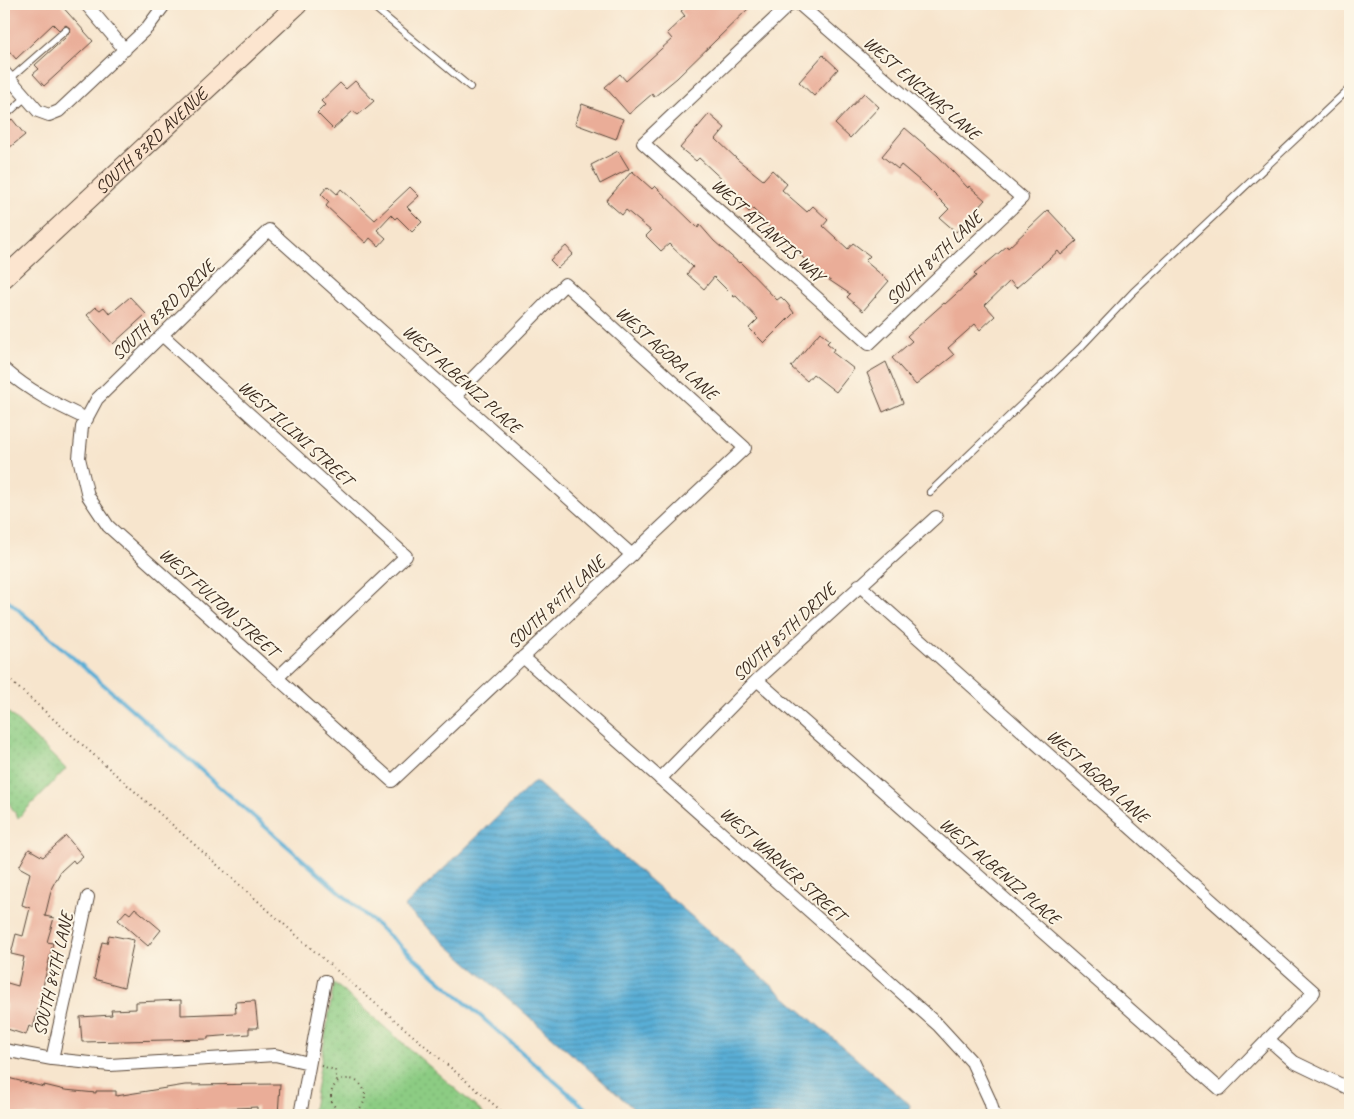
<svg xmlns="http://www.w3.org/2000/svg" width="1354" height="1119" viewBox="0 0 1354 1119" font-family="Caveat,sans-serif">
<defs>
<pattern id="park-dots" width="8" height="8" patternUnits="userSpaceOnUse" patternTransform="scale(1.25)"><rect width="8" height="8" fill="#8ccc83"/><path d="M2 2h.1M6 6h.1" fill="none" stroke="#7aaf71" stroke-width="1.8" stroke-linecap="round"/></pattern>
<pattern id="water-rules" width="6" height="5" patternUnits="userSpaceOnUse" patternTransform="scale(1.25)"><rect width="6" height="5" fill="#5aaed6"/><path d="M0 2.5h6" fill="none" stroke="#4c8ead"/></pattern>
</defs>
<rect width="100%" height="100%" fill="#fcf5e5"/>
<filter id="ink" filterUnits="userSpaceOnUse"><feTurbulence type="fractalNoise" baseFrequency=".02" numOctaves="2"/><feDisplacementMap in="SourceGraphic" scale="10" xChannelSelector="R" yChannelSelector="G"/><feConvolveMatrix kernelMatrix="1 2 1 2 8 2 1 2 1" color-interpolation-filters="sRGB"/></filter>
<filter id="wash" filterUnits="userSpaceOnUse"><feTurbulence type="fractalNoise" baseFrequency=".0096" numOctaves="4" result="noise"/><feDisplacementMap in="SourceGraphic" scale="20" xChannelSelector="R" yChannelSelector="G"/><feGaussianBlur stdDeviation="1.12" result="paint"/><feColorMatrix in="noise" values="0 0 0 0 0 0 0 0 0 0 0 0 0 0 0 0 0 1.4 0 .05"/><feComposite in="paint" operator="in"/></filter>
<g filter="url(#wash)">
<rect width="100%" height="100%" fill="#f7e5cd"/>
<path fill="url(#park-dots)" stroke="#647b50" d="M4 708 66 769 18 818 4 795Z
M334 983 483 1113 482 1115H312Z"/>
<path fill="url(#water-rules)" stroke="#4a6c7a" d="M535 781 910 1105 908 1115H641L404 907Z"/>
<g fill="none" stroke-linecap="round" stroke-linejoin="round">
<path stroke="#5aaed6" stroke-width="4" d="M4 597 593 1115"/>
</g>
<g id="blocks">
<path fill="#eaad98" d="M7 4H60L93 41 44 86 33 74 39 69 35 65 65 38 71 29 66 25 59 30 53 24 16 59 4 45V7Z
M689 4H753L677 78 654 97 652 94 629 114 605 87 620 74 626 81 672 39 667 33 685 16 681 11Z
M823 55 838 69 814 96 799 82Z
M355 81 374 101 358 115 353 111 333 129 317 113 325 105 321 101 340 83 346 89Z
M864 93 879 107 850 138 835 124Z
M582 104 623 119 616 139 575 124Z
M709 114 725 128 716 139 738 160 763 180 772 170 787 184 782 190 807 212 813 206 828 220 823 226 848 249 853 243 870 256 865 261 889 281 863 311 847 297 850 294 823 276 765 223 766 222 752 208 749 212 741 204 744 200 699 158 696 161 680 148Z
M12 119 25 135 4 152V126Z
M905 128 938 156 968 188 969 186 985 200 956 232 940 218 949 209 926 186 901 165 898 169 882 156Z
M618 151 629 169 600 184 591 165Z
M632 171 652 189 655 186 698 228 700 225 714 241 739 263 740 262 777 300 781 297 787 303 794 313 764 343 749 328 758 319 736 296 734 297 714 277 704 289 687 274 693 267 669 244 661 251 646 236 651 231 626 210 622 215 606 201Z
M328 186 337 194 341 189 375 220 410 187 419 196 407 207 422 222 412 232 397 217 395 219 391 215 377 230 386 238 379 246 370 238 366 243 326 206 329 202 321 194Z
M1048 210 1077 241 1061 255 1058 251 1016 288 1010 281 985 305 995 316 980 330 975 324 948 348 954 355 916 385 892 358 912 341 907 336 944 303 945 304 976 276 974 274 1007 246 1008 248Z
M566 246 573 254 558 268 550 260Z
M130 297 146 314 113 344 87 315 96 307 100 310 104 307 110 314Z
M820 332 830 340 827 343 834 349 832 352 854 369 836 392 813 374 807 381 791 367Z
M886 362 903 403 883 412 867 373Z
M66 836 83 856 75 863 73 860 61 871 52 887 45 916 54 918 47 942 53 943 36 1017 33 1028 29 1026 26 1035 4 1028V1014L7 1004 4 1003V982L18 986 24 957 11 954 16 934 23 936 30 908 22 905 30 873 19 867 29 849 43 857Z
M135 908 161 930 148 946 118 920 126 911 130 914Z
M109 935 134 940 124 987 94 979 102 942 107 943Z
M181 1000V1015L236 1013 235 1002 255 1001 258 1028H249V1034L208 1037V1039L82 1042 80 1017 112 1015 111 1010 136 1009V1002Z
M4 1077 44 1087V1085L65 1090 96 1093V1091H116V1096L185 1085 280 1084 278 1115H257V1107L195 1110 196 1115H4Z"/>
</g>
</g>
<g filter="url(#ink)">
<use href="#blocks" fill-opacity="0" stroke="#574638" stroke-width="1"/>
<g fill="none" stroke-linecap="round" stroke-linejoin="round">
<g stroke="#574638" stroke-width="8">
<path id="service" d="M370 4 470 87
M10 79 66 30
M4 117 26 97
M930 492 1080 348 1133 292 1350 88"/>
</g>
<g stroke="#574638" stroke-width="14">
<path id="minor" d="M86 4 125 50
M790 4 643 143 869 344 1022 198 799 4
M4 72 38 111 49 115 59 111 147 28 165 4
M162 335 406 556 277 678
M4 369C29 391 57 405 87 419
M455 396 565 284 745 448 392 781 108 526 88 496 79 458 82 427 97 399 269 230 632 555
M523 657 938 1025 972 1062 990 1101 994 1115
M757 680 1220 1089 1314 992 859 585
M660 779 757 680 936 517
M1268 1039 1294 1062 1350 1089
M4 1050 52 1059 110 1065 275 1055 309 1063
M52 1059 88 897
M300 1115 325 981"/>
</g>
<g stroke="#574638" stroke-width="21">
<g id="secondary">
<path id="s1" d="M4 278 298 4"/>
</g>
</g>
<path stroke="#574638" stroke-width="2" stroke-dasharray="1 4" stroke-linecap="butt" d="M4 675 314 951 506 1115
M321 1066 335 1070 337 1083
M331 1096a17 17 0 1 1 34 0a17 17 0 1 1-34 0Z"/>
<use href="#service" stroke="#fff" stroke-width="6"/>
<use href="#minor" stroke="#fff" stroke-width="12"/>
<use href="#secondary" stroke="#fce5cf" stroke-width="19"/>
</g>
</g>
<g text-anchor="middle" dominant-baseline="central" stroke-width="4" stroke-linejoin="round" paint-order="stroke">
<g font-size="18" fill="#3b2a1e" stroke="#fcf5e5">
<text transform="translate(922 88) rotate(41)">WEST ENCINAS LANE</text>
<text stroke="none"><textPath href="#s1" startOffset="201">SOUTH 83RD AVENUE</textPath></text>
<text transform="translate(768 230) rotate(42)">WEST ATLANTIS WAY</text>
<text transform="translate(934 258) rotate(-44)">SOUTH 84TH LANE</text>
<text transform="translate(163 310) rotate(-44)">SOUTH 83RD DRIVE</text>
<text transform="translate(667 353) rotate(42)">WEST AGORA LANE</text>
<text transform="translate(462 379) rotate(42)">WEST ALBENIZ PLACE</text>
<text transform="translate(296 433) rotate(42)">WEST ILLINI STREET</text>
<text transform="translate(219 602) rotate(42)">WEST FULTON STREET</text>
<text transform="translate(556 602) rotate(-43)">SOUTH 84TH LANE</text>
<text transform="translate(784 632) rotate(-43)">SOUTH 85TH DRIVE</text>
<text transform="translate(1098 776) rotate(42)">WEST AGORA LANE</text>
<text transform="translate(783 864) rotate(42)">WEST WARNER STREET</text>
<text transform="translate(1000 871) rotate(41)">WEST ALBENIZ PLACE</text>
<text transform="translate(53 974) rotate(-77)">SOUTH 84TH LANE</text>
</g>
</g>
<rect width="1354" height="1119" fill="none" stroke="#fcf5e5" stroke-width="20"/>
</svg>
